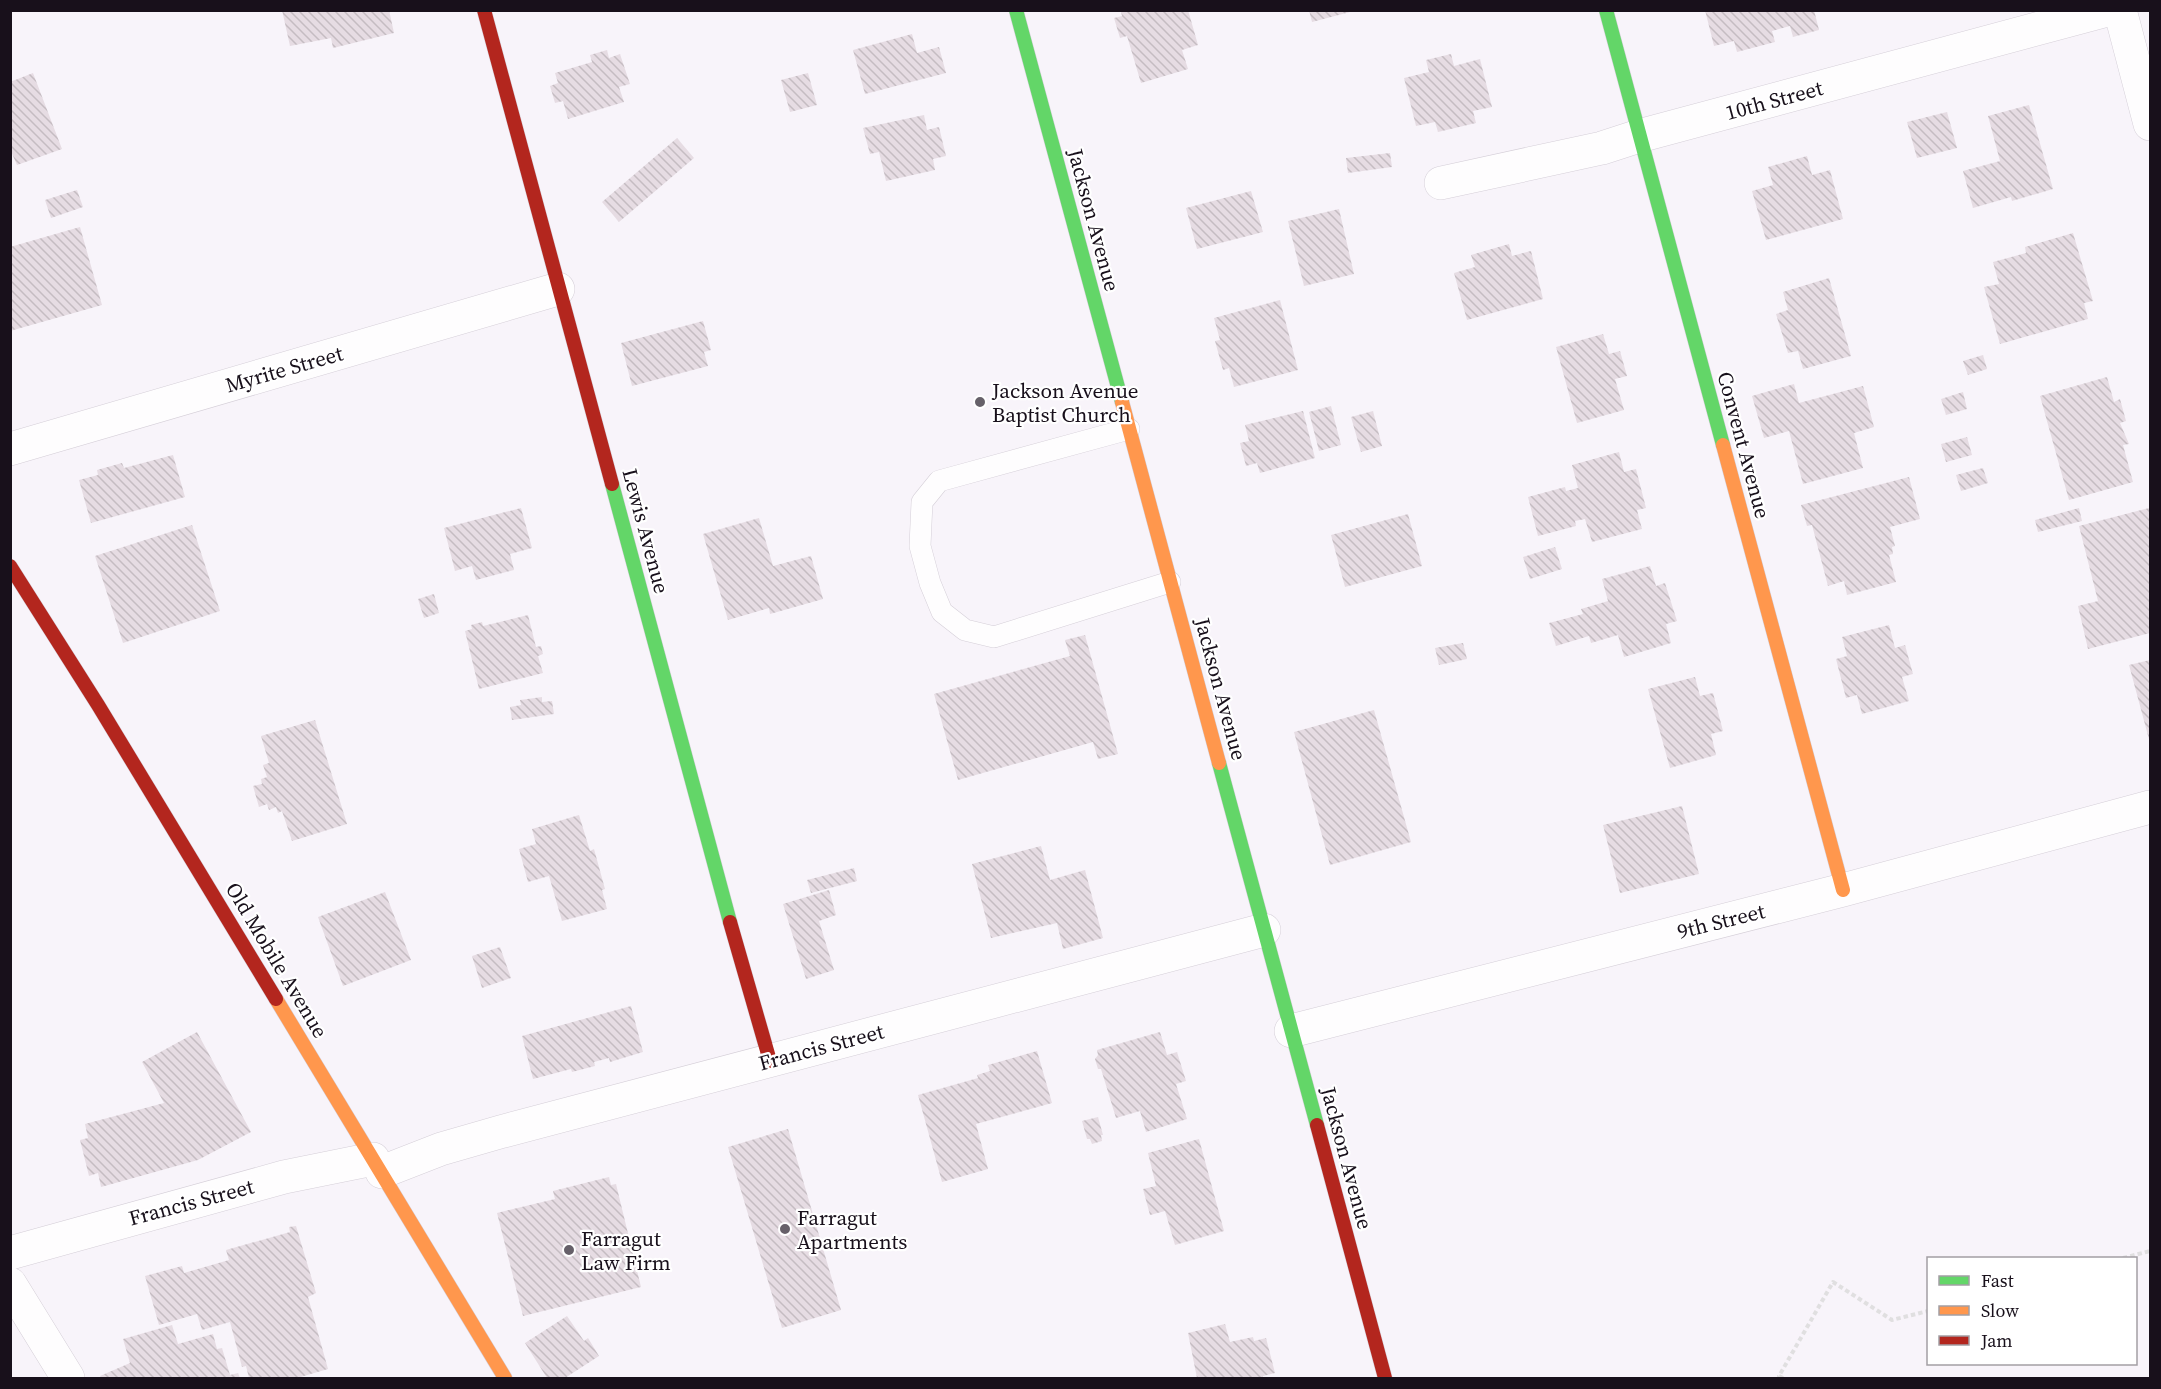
<svg xmlns="http://www.w3.org/2000/svg" width="2161" height="1389" viewBox="0 0 2161 1389" font-family="'Source Serif 4',serif">
<defs>
<pattern id="building-back-hatch" width="6" height="6" patternUnits="userSpaceOnUse" patternTransform="scale(1.5)"><rect width="6" height="6" fill="#e6dce3"/><path d="M-1 5l2 2M0 0l6 6M5-1l2 2" fill="none" stroke="#c5bcc2"/></pattern>
</defs>
<rect width="100%" height="100%" fill="#f8f4fa"/>
<path fill="url(#building-back-hatch)" d="M282 10H389L394 33 333 48 331 38 290 46Z
M1127 10H1188L1198 45 1182 50 1188 69 1141 83 1127 36 1120 38 1114 18 1122 16 1121 12Z
M1309 10H1354V11L1312 22Z
M1705 10H1814L1819 30 1793 37 1790 26 1772 31 1775 42 1737 52 1734 41 1714 46Z
M912 34 917 53 939 47 946 73 865 94 853 50Z
M607 50 609 58 620 54 630 84 619 87 624 102 568 119 563 101 555 103 550 86 558 83 555 73 592 62 590 55Z
M1451 54 1454 66 1480 59 1492 107 1473 111 1476 123 1438 132 1435 122 1416 126 1404 78 1429 72 1426 60Z
M33 73 62 149 17 165 10 149V82Z
M808 73 817 105 790 112 781 80Z
M2029 105 2053 189 2012 201 2011 197 1973 208 1963 171 2000 161 1988 116Z
M1947 112 1957 148 1917 158 1907 122Z
M924 115 927 130 939 127 946 156 933 159 935 170 886 181 879 152 870 154 863 128Z
M677 138 694 158 619 222 602 202Z
M1390 153 1392 167 1348 173 1346 158Z
M1807 156 1812 175 1830 170 1843 219 1766 240 1752 191 1773 185 1768 167Z
M77 190 83 207 51 218 45 200Z
M1251 191 1263 232 1197 249 1186 208Z
M1339 209 1354 274 1304 286 1288 221Z
M80 227 102 305 10 331V247Z
M2073 233 2093 301 2084 303 2088 319 2000 344 1984 287 1999 284 1993 262 2026 253 2025 247Z
M1509 244 1512 256 1531 251 1543 299 1467 320 1454 273 1475 267 1471 255Z
M1829 278 1851 356 1803 369 1798 351 1788 353 1776 314 1788 310 1783 292Z
M1280 300 1298 370 1234 387 1229 368 1223 370 1215 341 1220 340 1214 318Z
M703 321 711 350 704 352 708 366 632 386 621 343Z
M1603 334 1609 354 1620 351 1627 376 1615 379 1624 410 1577 423 1556 347Z
M1983 355 1987 369 1968 375 1963 361Z
M2107 377 2114 402 2120 399 2126 421 2120 423 2129 444 2123 445 2133 482 2069 500 2040 396Z
M1794 384 1799 403 1863 386 1874 427 1854 433 1863 468 1803 484 1789 431 1764 438 1752 396Z
M1963 392 1967 409 1946 415 1941 399Z
M1331 406 1341 445 1319 451 1309 412Z
M1303 411 1315 458 1260 473 1257 463 1246 466 1240 443 1249 441 1245 425Z
M1373 411 1382 446 1361 452 1351 417Z
M1967 437 1972 455 1946 462 1941 444Z
M1619 452 1624 472 1636 469 1646 508 1637 510 1642 529 1592 542 1585 519 1575 521 1576 526 1538 536 1528 497 1565 487 1566 491 1578 488 1572 465Z
M173 455 185 497 91 523 79 480 98 475 97 470 122 463 124 468Z
M1983 468 1988 483 1961 491 1956 475Z
M1909 477 1920 519 1890 527 1895 546 1892 547 1893 554 1889 555 1896 582 1847 595 1844 581 1828 586 1812 525 1807 526 1801 505Z
M521 508 532 548 510 554 514 570 476 580 472 566 455 571 444 528Z
M2079 508 2082 521 2038 532 2035 520Z
M2149 508 2150 514V633L2088 649 2078 606 2098 601 2079 526Z
M1408 514 1422 566 1345 587 1331 535Z
M759 518 773 566 811 556 823 599 770 614 769 608 728 620 703 534Z
M192 525 220 611 123 643 95 556Z
M1555 547 1562 569 1530 579 1523 557Z
M1650 566 1656 586 1665 583 1677 621 1666 624 1671 643 1624 657 1618 635 1591 643 1589 636 1556 646 1549 623 1583 614 1581 609 1608 601 1602 579Z
M434 594 439 613 424 618 418 599Z
M528 615 536 647 541 646 543 654 538 656 543 673 479 689 465 631 472 629 471 625 482 622 483 626Z
M1889 625 1895 648 1905 645 1913 674 1902 677 1909 701 1862 714 1857 695 1846 698 1836 659 1847 656 1842 637Z
M1085 635 1118 754 1098 759 1093 742 958 780 934 694 1070 656 1065 640Z
M1463 643 1467 659 1439 665 1435 648Z
M2150 660V743L2129 665Z
M1695 677 1700 696 1713 693 1723 731 1711 734 1716 755 1670 768 1648 689Z
M542 697V702L552 701 554 714 512 720 510 707 521 705 520 700Z
M1374 710 1411 842 1330 865 1294 732Z
M315 720 347 824 292 841 282 811 278 813 276 807 269 810 267 804 259 807 253 786 262 784 261 779 267 777 263 765 269 763 261 736Z
M1682 806 1699 874 1620 893 1603 825Z
M579 815 590 851 594 849 605 889 602 890 607 909 562 921 549 876 528 882 519 849 536 844 532 829Z
M1041 846 1050 880 1085 870 1103 938 1063 949 1057 923 991 938 972 864Z
M854 868 857 881 811 893 807 880Z
M829 890 836 915 819 921 834 970 806 979 783 904Z
M385 892 411 960 343 986 318 917Z
M500 947 511 978 482 988 472 956Z
M631 1006 643 1052 610 1062 609 1058 594 1062 595 1066 572 1072 571 1069 533 1079 522 1036Z
M197 1032 251 1132 198 1160 101 1187 98 1173 89 1176 80 1140 88 1138 85 1124 164 1103 142 1062Z
M1160 1032 1167 1055 1177 1052 1186 1081 1176 1084 1187 1119 1146 1132 1140 1111 1116 1118 1101 1069H1098L1095 1059 1098 1055 1097 1050Z
M1037 1051 1052 1103 976 1124 988 1169 942 1182 918 1095 978 1078 977 1075 990 1071 988 1065Z
M1098 1117 1103 1135H1101L1102 1141 1092 1144 1090 1139H1087L1082 1121Z
M788 1129 841 1310 782 1328 728 1147Z
M1199 1139 1224 1231 1175 1245 1165 1211 1150 1215 1143 1189 1156 1186 1148 1153Z
M609 1177 611 1185 616 1184 641 1287 523 1316 497 1213 555 1199 553 1191Z
M296 1226 316 1293 308 1297 328 1369 297 1378H249L246 1366 242 1367 230 1322 202 1330 197 1314 159 1325 145 1276 182 1266 184 1273 229 1260 226 1250 290 1232 289 1227Z
M567 1316 584 1341 588 1338 599 1356 565 1378H547L525 1343Z
M1225 1324 1230 1342 1253 1337 1254 1341 1266 1338 1275 1373 1263 1376V1378H1197L1188 1333Z
M172 1325 178 1344 213 1334 217 1349 222 1348 230 1375 238 1373 240 1378H101L100 1376 130 1363 123 1339Z"/>
<g fill="none" stroke-linecap="round" stroke-linejoin="round">
<g stroke="#d5cfd8" stroke-width="22">
<path id="lane" d="M1129 429 939 481 922 502 920 546 930 583 942 612 965 630 994 637 1170 582"/>
</g>
<g stroke="#d5cfd8" stroke-width="34">
<path id="street" d="M2120 10 2150 124
M1441 183 1602 148 1639 136 2107 10
M10 449 558 289
M1291 1031 1843 890 2150 807
M382 1172 441 1149 500 1132 1264 930
M10 1253 284 1177 373 1159
M10 1284 68 1378"/>
</g>
<g stroke="#d5cfd8" stroke-width="15">
<path id="fast" d="M1016 10 1122 402
M1606 10 1723 445
M612 484 730 922
M1219 763 1317 1125"/>
</g>
<g stroke="#d5cfd8" stroke-width="15">
<path id="slow" d="M1122 402 1219 763
M1723 445 1843 890
M276 999 505 1378"/>
</g>
<g stroke="#d5cfd8" stroke-width="15">
<path id="jam" d="M484 10 612 484
M10 566 98 705 276 999
M730 922 770 1061
M1317 1125 1385 1378"/>
</g>
<path stroke="#e0dfe0" stroke-width="4" stroke-dasharray="4.5 3" stroke-linecap="butt" d="M2123 1258 2150 1251
M1783 1378 1779 1376 1833 1282 1892 1320 1928 1311"/>
<use href="#lane" stroke="#fefdfe" stroke-width="21"/>
<use href="#street" stroke="#fefdfe" stroke-width="33"/>
<use href="#fast" stroke="#63d668" stroke-width="14"/>
<use href="#slow" stroke="#ff974d" stroke-width="14"/>
<use href="#jam" stroke="#b3261e" stroke-width="14"/>
</g>
<g fill="#666069" stroke="#fff" stroke-width="2">
<circle cx="980" cy="402" r="6"/>
<circle cx="785" cy="1229" r="6"/>
<circle cx="569" cy="1250" r="6"/>
</g>
<g text-anchor="middle" dominant-baseline="central" stroke-width="4.5" stroke-linejoin="round" paint-order="stroke">
<g font-size="21" fill="#18101b" stroke="#fff">
<text transform="translate(1774 100) rotate(-15)">10th Street</text>
<text transform="translate(1094 220) rotate(75)">Jackson Avenue</text>
<text transform="translate(284 369) rotate(-16)">Myrite Street</text>
<text transform="translate(1744 445) rotate(75)">Convent Avenue</text>
<text transform="translate(646 531) rotate(75)">Lewis Avenue</text>
<text transform="translate(1221 689) rotate(75)">Jackson Avenue</text>
<text transform="translate(1721 921) rotate(-14)">9th Street</text>
<text transform="translate(277 960) rotate(59)">Old Mobile Avenue</text>
<text transform="translate(821 1047) rotate(-15)">Francis Street</text>
<text transform="translate(1347 1158) rotate(75)">Jackson Avenue</text>
<text transform="translate(191 1202) rotate(-15)">Francis Street</text>
</g>
<g font-size="21" fill="#18101b" stroke="#fff" text-anchor="start">
<text x="992" y="390">Jackson Avenue<tspan x="992" dy="24">Baptist Church</tspan></text>
<text x="797" y="1217">Farragut<tspan x="797" dy="24">Apartments</tspan></text>
<text x="581" y="1238">Farragut<tspan x="581" dy="24">Law Firm</tspan></text>
</g>
</g>
<rect width="2161" height="1389" fill="none" stroke="#18101b" stroke-width="24"/>
<rect x="1927" y="1257" width="210" height="108" fill="#ffffff" stroke="#a39fa4" stroke-width="1.5"/>
<rect x="1939" y="1276" width="30" height="9" fill="#63d668" stroke="#a39fa4" stroke-width="1.5"/>
<text x="1981" y="1287" font-size="18" fill="#18101b">Fast</text>
<rect x="1939" y="1306" width="30" height="9" fill="#ff974d" stroke="#a39fa4" stroke-width="1.5"/>
<text x="1981" y="1317" font-size="18" fill="#18101b">Slow</text>
<rect x="1939" y="1336" width="30" height="9" fill="#b3261e" stroke="#a39fa4" stroke-width="1.5"/>
<text x="1981" y="1347" font-size="18" fill="#18101b">Jam</text>
</svg>
